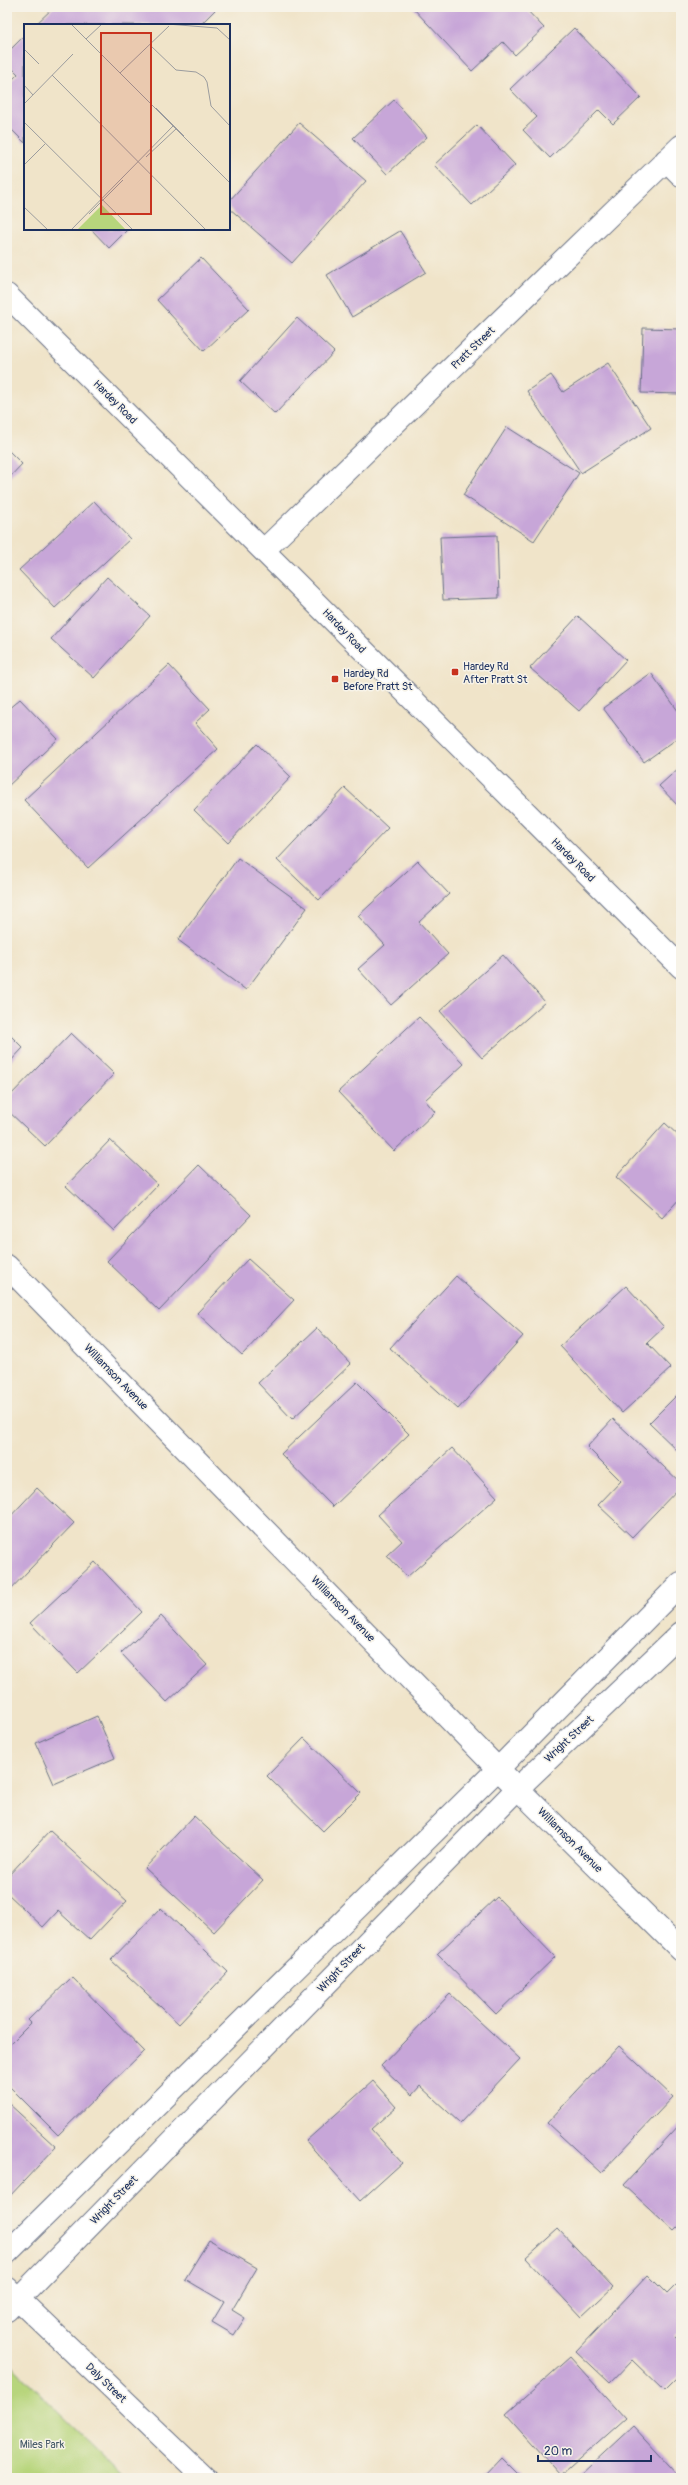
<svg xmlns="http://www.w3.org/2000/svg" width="688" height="2485" viewBox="0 0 688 2485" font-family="Pangolin,sans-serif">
<rect width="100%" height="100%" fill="#f7f3e8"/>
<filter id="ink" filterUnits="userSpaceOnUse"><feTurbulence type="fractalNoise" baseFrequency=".025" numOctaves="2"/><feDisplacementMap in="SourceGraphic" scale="8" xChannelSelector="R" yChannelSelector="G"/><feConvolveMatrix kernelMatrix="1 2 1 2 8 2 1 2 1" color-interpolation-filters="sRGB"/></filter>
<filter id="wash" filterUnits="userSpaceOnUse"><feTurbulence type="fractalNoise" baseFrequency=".012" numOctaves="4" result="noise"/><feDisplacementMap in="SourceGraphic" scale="16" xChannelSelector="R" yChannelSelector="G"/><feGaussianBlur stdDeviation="0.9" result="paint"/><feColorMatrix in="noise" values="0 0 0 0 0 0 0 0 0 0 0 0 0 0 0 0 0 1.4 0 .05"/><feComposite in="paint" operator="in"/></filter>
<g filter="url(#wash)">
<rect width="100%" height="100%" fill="#f0e4c9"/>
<path fill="#b7d57c" stroke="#69826d" d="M7 2361 126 2478H7Z"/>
<g id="blocks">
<path fill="#c7a6d8" d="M54 7H218L200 25H35Z
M412 7H524L544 28 515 55 503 42 472 71Z
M574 28 641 97 613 124 599 110 550 158 523 130 537 117 510 89Z
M25 35V143L7 125V85L18 74 7 63V53Z
M394 100 427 137 387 174 353 138Z
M299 123 366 181 292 263 229 208V201Z
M477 125 515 165 472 205 434 165Z
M91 229H128L109 248Z
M400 231 426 272 352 317 327 275Z
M201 258 249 309 204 351 157 300Z
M297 318 334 352 275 414 240 381Z
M643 328 681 329V394L641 393Z
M608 363 651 428 581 473 527 391 551 375 563 392Z
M507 427 579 473 534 541 463 495Z
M7 449 22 464 7 480Z
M94 501 130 539 55 608 19 570Z
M497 535 499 598 443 600 440 537Z
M107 577 150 616 94 678 51 639Z
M578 616 626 660 579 711 530 668Z
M169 665 210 709 195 723 218 749 88 868 24 800Z
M651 673 681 715V736L644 762 603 708Z
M20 699 58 739 7 787V710Z
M257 744 291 777 228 843 194 810Z
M681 766V809L659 786Z
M345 788 388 828 319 900 277 860Z
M238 858 307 908 246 990 178 940Z
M418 861 449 894 419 922 448 954 391 1005 358 969 385 945 358 916Z
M503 955 545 1002 482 1058 440 1011Z
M419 1017 464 1064 425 1100 435 1112 394 1151 338 1092Z
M7 1032 23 1048 7 1065Z
M71 1033 114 1074 45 1146 7 1110V1099Z
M665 1123 681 1138V1197L662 1218 616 1177Z
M110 1140 158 1185 114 1231 66 1186Z
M199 1165 251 1215 159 1311 107 1261Z
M248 1259 294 1300 242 1355 197 1313Z
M456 1276 523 1336 458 1409 390 1348Z
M626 1286 664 1327 647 1343 671 1368 622 1413 560 1346Z
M317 1328 351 1364 292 1419 258 1383Z
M357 1382 409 1434 333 1507 281 1454Z
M681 1391V1454L649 1423Z
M613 1419 681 1483V1486L632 1537 598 1505 621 1481 587 1447Z
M452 1448 497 1497 407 1577 387 1555 402 1541 378 1515Z
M37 1488 74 1523 7 1593V1520Z
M95 1562 142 1612 78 1673 30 1623Z
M161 1616 207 1665 167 1702 121 1653Z
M97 1716 115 1758 54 1784 36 1743Z
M304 1738 361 1793 323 1831 267 1776Z
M194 1816 263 1880 214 1932 145 1868Z
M50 1831 127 1901 90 1940 58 1911 43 1927 7 1893V1877Z
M497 1897 555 1957 496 2014 437 1954Z
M161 1908 228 1972 179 2024 111 1960Z
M72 1977 144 2051 58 2135 7 2084V2047L31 2023 28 2020Z
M450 1994 520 2059 460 2123 420 2086 412 2095 381 2066Z
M619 2046 673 2097 601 2173 547 2123Z
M373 2081 396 2107 371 2129 402 2163 360 2201 306 2141Z
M7 2102 56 2147 8 2198 7 2197Z
M681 2123V2224L674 2231 624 2185Z
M558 2229 613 2287 581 2317 526 2258Z
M209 2240 257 2268 232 2310 245 2318 234 2335 212 2322 224 2302 185 2279Z
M648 2275 667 2294 676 2285 681 2289V2332L675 2337 681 2343V2374L664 2391 632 2360 610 2383 576 2351Z
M570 2357 625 2418 561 2475 506 2414Z
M633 2426 681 2478H577Z
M502 2458 522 2478H483Z"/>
</g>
</g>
<g filter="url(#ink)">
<use href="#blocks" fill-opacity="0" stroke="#666e83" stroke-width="1"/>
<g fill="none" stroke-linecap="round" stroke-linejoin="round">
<g stroke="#666e83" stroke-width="24">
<path id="minor" d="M666 160 681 175
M264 550 681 146
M7 1266 498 1769 681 1950
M7 2288 205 2478"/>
</g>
<g stroke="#666e83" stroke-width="24">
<path id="tertiary" d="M7 295 681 967
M7 2253 498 1769 681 1583
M7 2310 518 1788 681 1633"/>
</g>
<use href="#minor" stroke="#fff" stroke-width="22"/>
<use href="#tertiary" stroke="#fff" stroke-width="22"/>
</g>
</g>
<g fill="#c8321e" stroke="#f7f3e8" stroke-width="1.5">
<rect x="451" y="668" width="8" height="8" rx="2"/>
<rect x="331" y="675" width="8" height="8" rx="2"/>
</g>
<g text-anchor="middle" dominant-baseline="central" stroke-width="3" stroke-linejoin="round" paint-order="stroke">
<g font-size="11" fill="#1b2f5e" stroke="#f7f3e8">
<text transform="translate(473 348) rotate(-44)">Pratt Street</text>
<text transform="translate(115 402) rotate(45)">Hardey Road</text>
<text transform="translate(344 631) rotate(46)">Hardey Road</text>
<text transform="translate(573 860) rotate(45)">Hardey Road</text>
<text transform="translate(116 1377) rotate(46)">Williamson Avenue</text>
<text transform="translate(343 1609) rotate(46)">Williamson Avenue</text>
<text transform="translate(569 1739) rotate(-43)">Wright Street</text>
<text transform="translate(570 1840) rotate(45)">Williamson Avenue</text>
<text transform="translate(341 1968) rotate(-46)">Wright Street</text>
<text transform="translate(114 2200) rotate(-46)">Wright Street</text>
<text transform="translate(106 2383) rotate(44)">Daly Street</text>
</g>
<g font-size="11" fill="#1b2f5e" stroke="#f7f3e8" text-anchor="start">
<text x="463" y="666">Hardey Rd<tspan x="463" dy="13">After Pratt St</tspan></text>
<text x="343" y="673">Hardey Rd<tspan x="343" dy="13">Before Pratt St</tspan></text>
</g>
<g font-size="11" fill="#425866" stroke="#f7f3e8">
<text x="42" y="2444">Miles Park</text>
</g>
</g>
<g transform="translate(24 24)">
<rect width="206" height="206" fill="#f0e4c9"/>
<path d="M78 181 102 206H53Z" fill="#b7d57c"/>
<path fill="none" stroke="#9b9c9e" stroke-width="1" d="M47 0 206 159M143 0 193 4 206 16M62 15 78 0M126 21 152 46 172 48 180 53 183 58 187 82 206 102M0 25 15 40M96 49 145 2M28 51 182 206M0 61 9 71M0 80 49 30M132 84 160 112M0 98 109 206M122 133 153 104M0 141 21 120M0 183 24 206M65 190 99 156M47 206 150 101"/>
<path fill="#c8321e" fill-opacity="0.15" stroke="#c8321e" stroke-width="2" d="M77 9H127V190H77Z"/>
<rect width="206" height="206" fill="none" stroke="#1b2f5e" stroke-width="2"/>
</g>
<rect width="688" height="2485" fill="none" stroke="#f7f3e8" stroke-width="24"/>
<path d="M538 2455v6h113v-6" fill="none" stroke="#1b2f5e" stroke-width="2"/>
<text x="544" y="2455" font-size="12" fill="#1b2f5e" stroke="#f7f3e8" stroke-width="3" paint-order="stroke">20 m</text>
</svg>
